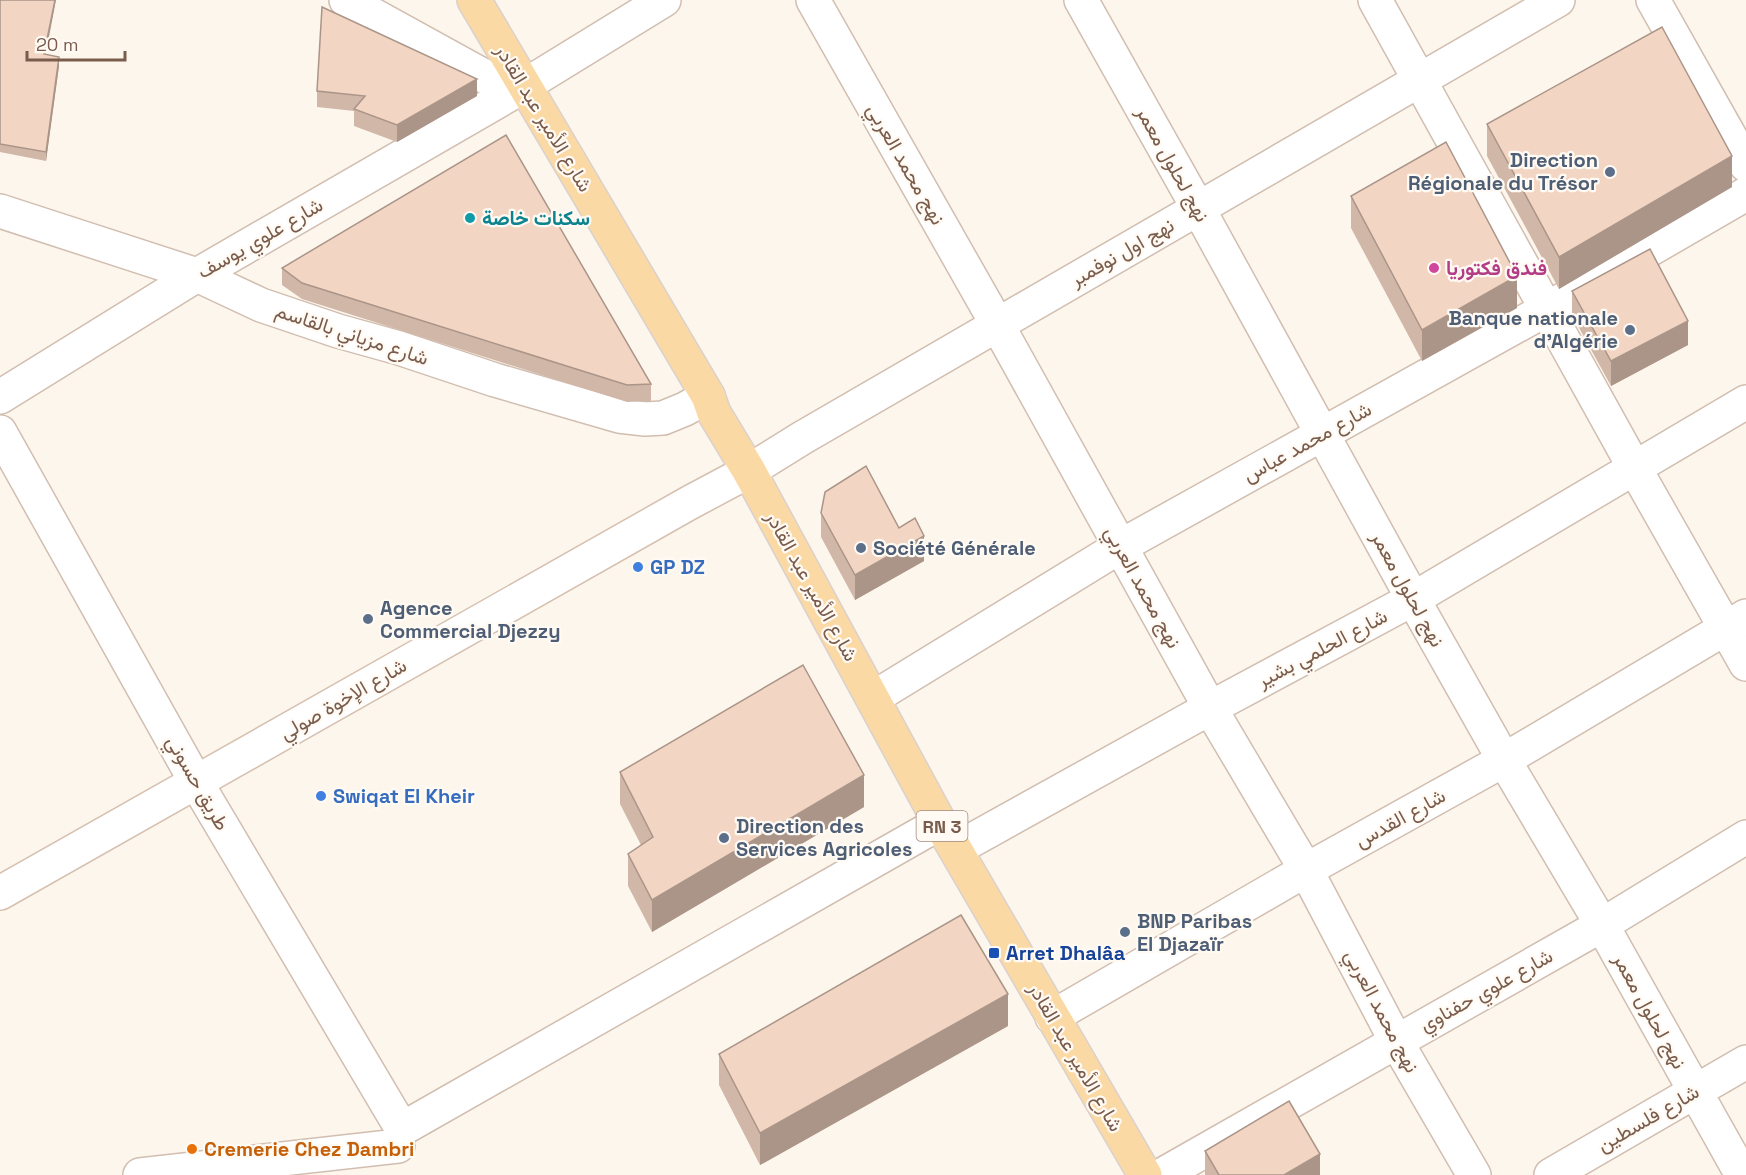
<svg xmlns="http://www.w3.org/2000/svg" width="1746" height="1175" viewBox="0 0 1746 1175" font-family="'Space Grotesk',Vazirmatn,sans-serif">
<rect width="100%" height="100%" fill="#fdf6ec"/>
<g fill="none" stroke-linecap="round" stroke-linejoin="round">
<g stroke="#d1beb0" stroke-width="36">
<path id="street" d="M346 0 513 92
M813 0 997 324 1210 708 1306 870 1396 1041 1474 1175
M1081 0 1198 208 1413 599 1504 760 1602 925 1742 1175
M1375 0 1634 467 1746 664
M1653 0 1746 165
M0 211 197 275 261 305 338 331 399 348 495 380 619 416 645 419 663 418 685 409 708 396
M0 397 197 275 524 86 664 0
M0 432 196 782 402 1129
M749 471 802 438 1558 0
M873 698 1121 546 1547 309 1746 194
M956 849 1210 708 1413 599 1746 402
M1052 1017 1306 870 1504 760 1746 616
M402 1129 940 823
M140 1175 398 1146
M1162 1175 1602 925 1746 837
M1551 1175 1746 1062"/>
</g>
<g stroke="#d6c0b0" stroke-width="36">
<path id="secondary" d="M0 893 689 503 749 471"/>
</g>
<g stroke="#dad1cd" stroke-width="36">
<path id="primary" d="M474 0 708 396 714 413 749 471 940 823 1145 1175"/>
</g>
<use href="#street" stroke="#fff" stroke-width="33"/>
<use href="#secondary" stroke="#fff" stroke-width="33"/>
<use href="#primary" stroke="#fbd9a5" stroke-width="33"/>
</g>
<path fill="#d1b7a8" d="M0 0 46 54 59 66 46 161 0 152Z
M317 91 477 96 397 142 354 126V111L317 107Z
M1487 124 1732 187 1559 289 1487 156Z
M1351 196 1517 308 1422 361 1351 228Z
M282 268 651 384V401L627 402 302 299 282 285Z
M1572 291 1688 345 1611 386 1572 315Z
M821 513 899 528 924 561 855 600 821 537Z
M620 772 864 807 652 932 628 886V854L641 845 620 804Z
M1008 1026 760 1165 719 1085V1054Z
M1205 1151 1320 1175H1205Z"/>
<path fill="#aa9588" d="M55 0H56L44 63V54Z
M59 57V66L46 161V152Z
M477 79V96L397 142V125Z
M1732 156V187L1559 289V257Z
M1517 276V308L1422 361V330Z
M1688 321V345L1611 386V361Z
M924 536V561L855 600V575Z
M864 775V807L652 932V900Z
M1008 994V1026L760 1165V1133Z
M1320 1154V1175H1284Z"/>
<path fill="#f3d5c3" stroke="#aa9588" stroke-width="1.5" d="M0 0H55L44 54 59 57 46 152 0 144Z
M322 7 477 79 397 125 354 109 365 96 317 91Z
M1662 27 1732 156 1559 257 1487 124Z
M506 135 651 384 627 385 302 283 282 268Z
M1446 142 1517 276 1422 330 1351 196Z
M1650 249 1688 321 1611 361 1572 291Z
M866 466 899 528 915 518 924 536 855 575 821 513 825 492Z
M803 665 864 775 652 900 628 854 653 837 620 772Z
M961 915 1008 994 760 1133 719 1054Z
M1289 1101 1320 1154 1284 1175H1219L1205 1151Z"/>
<g fill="#5c6f8a" stroke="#fffaf3" stroke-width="2">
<circle cx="1610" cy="172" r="6"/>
<circle cx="1630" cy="330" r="6"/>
<circle cx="861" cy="548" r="6"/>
<circle cx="368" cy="619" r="6"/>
<circle cx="724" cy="838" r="6"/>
<circle cx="1125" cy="932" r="6"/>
</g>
<circle fill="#0f9aa8" stroke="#fffaf3" stroke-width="2" cx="470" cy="218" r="6"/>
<circle fill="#d1479c" stroke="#fffaf3" stroke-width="2" cx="1434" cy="268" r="6"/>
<g fill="#3f7fe0" stroke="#fffaf3" stroke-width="2">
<circle cx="638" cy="567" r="6"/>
<circle cx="321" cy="796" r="6"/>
</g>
<rect fill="#1a4fb4" stroke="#fffaf3" stroke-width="2" x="988" y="947" width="12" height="12" rx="3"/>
<circle fill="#e8710a" stroke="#fffaf3" stroke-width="2" cx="192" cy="1149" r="6"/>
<g text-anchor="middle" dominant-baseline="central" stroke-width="4.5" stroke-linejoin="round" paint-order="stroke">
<rect fill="#fffaf3" stroke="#a28b7f" stroke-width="1.5" x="916.5" y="811" width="51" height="30" rx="4.5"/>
<g font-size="18" font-weight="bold" fill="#7a5c4d">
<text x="942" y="826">RN 3</text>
</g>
<g font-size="20" fill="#7a5c4d" stroke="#fffaf3">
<text transform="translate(544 118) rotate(59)">شارع الأمير عبد القادر</text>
<text transform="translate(906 164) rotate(60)">نهج محمد العربي</text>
<text transform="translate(1173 164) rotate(61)">نهج لحلول معمر</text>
<text transform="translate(260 238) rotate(-30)">شارع علوي يوسف</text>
<text transform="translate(1122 252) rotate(-30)">نهج اول نوفمبر</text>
<text transform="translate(352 334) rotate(18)">شارع مزياني بالقاسم</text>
<text transform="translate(1307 442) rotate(-29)">شارع محمد عباس</text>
<text transform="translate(812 586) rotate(61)">شارع الأمير عبد القادر</text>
<text transform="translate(1143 587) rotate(61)">نهج محمد العربي</text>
<text transform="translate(1408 589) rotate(61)">نهج لحلول معمر</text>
<text transform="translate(1322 648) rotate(-28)">شارع الحلمي بشير</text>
<text transform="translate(343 699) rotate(-30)">شارع الإخوة صولي</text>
<text transform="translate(198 783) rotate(60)">طريق حسوني</text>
<text transform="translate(1400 818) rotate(-29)">شارع القدس</text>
<text transform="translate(1486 990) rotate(-29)">شارع علوي حفناوي</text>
<text transform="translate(1382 1011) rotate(62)">نهج محمد العربي</text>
<text transform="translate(1650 1011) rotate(61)">نهج لحلول معمر</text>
<text transform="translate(1076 1057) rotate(60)">شارع الأمير عبد القادر</text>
<text transform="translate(1648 1118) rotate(-30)">شارع فلسطين</text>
</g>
<g font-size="20" font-weight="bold" fill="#4e5e75" stroke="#fffaf3" text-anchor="start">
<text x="1598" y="160" text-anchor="end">Direction<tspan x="1598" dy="23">Régionale du Trésor</tspan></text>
<text x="1618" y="318" text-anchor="end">Banque nationale<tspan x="1618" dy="23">d'Algérie</tspan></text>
<text x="873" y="548">Société Générale</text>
<text x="380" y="608">Agence<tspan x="380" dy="23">Commercial Djezzy</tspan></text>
<text x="736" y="826">Direction des<tspan x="736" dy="23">Services Agricoles</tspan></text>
<text x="1137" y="921">BNP Paribas<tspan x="1137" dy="23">El Djazaïr</tspan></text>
</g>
<g font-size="20" font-weight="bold" fill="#0d838f" stroke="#fffaf3" text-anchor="start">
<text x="482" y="218">سكنات خاصة</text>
</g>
<g font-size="20" font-weight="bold" fill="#b23c85" stroke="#fffaf3" text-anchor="start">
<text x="1446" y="268">فندق فكتوريا</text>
</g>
<g font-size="20" font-weight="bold" fill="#366cbe" stroke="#fffaf3" text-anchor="start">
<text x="650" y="567">GP DZ</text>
<text x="333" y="796">Swiqat El Kheir</text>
</g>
<g font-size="20" font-weight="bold" fill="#164399" stroke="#fffaf3" text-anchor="start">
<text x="1006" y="953">Arret Dhalâa</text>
</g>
<g font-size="20" font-weight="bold" fill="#c56008" stroke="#fffaf3" text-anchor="start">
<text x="204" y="1149">Cremerie Chez Dambri</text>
</g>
</g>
<path d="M27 51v9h98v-9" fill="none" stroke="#7a5c4d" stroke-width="3"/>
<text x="36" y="51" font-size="18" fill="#7a5c4d" stroke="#fffaf3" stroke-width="4.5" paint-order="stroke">20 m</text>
</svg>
